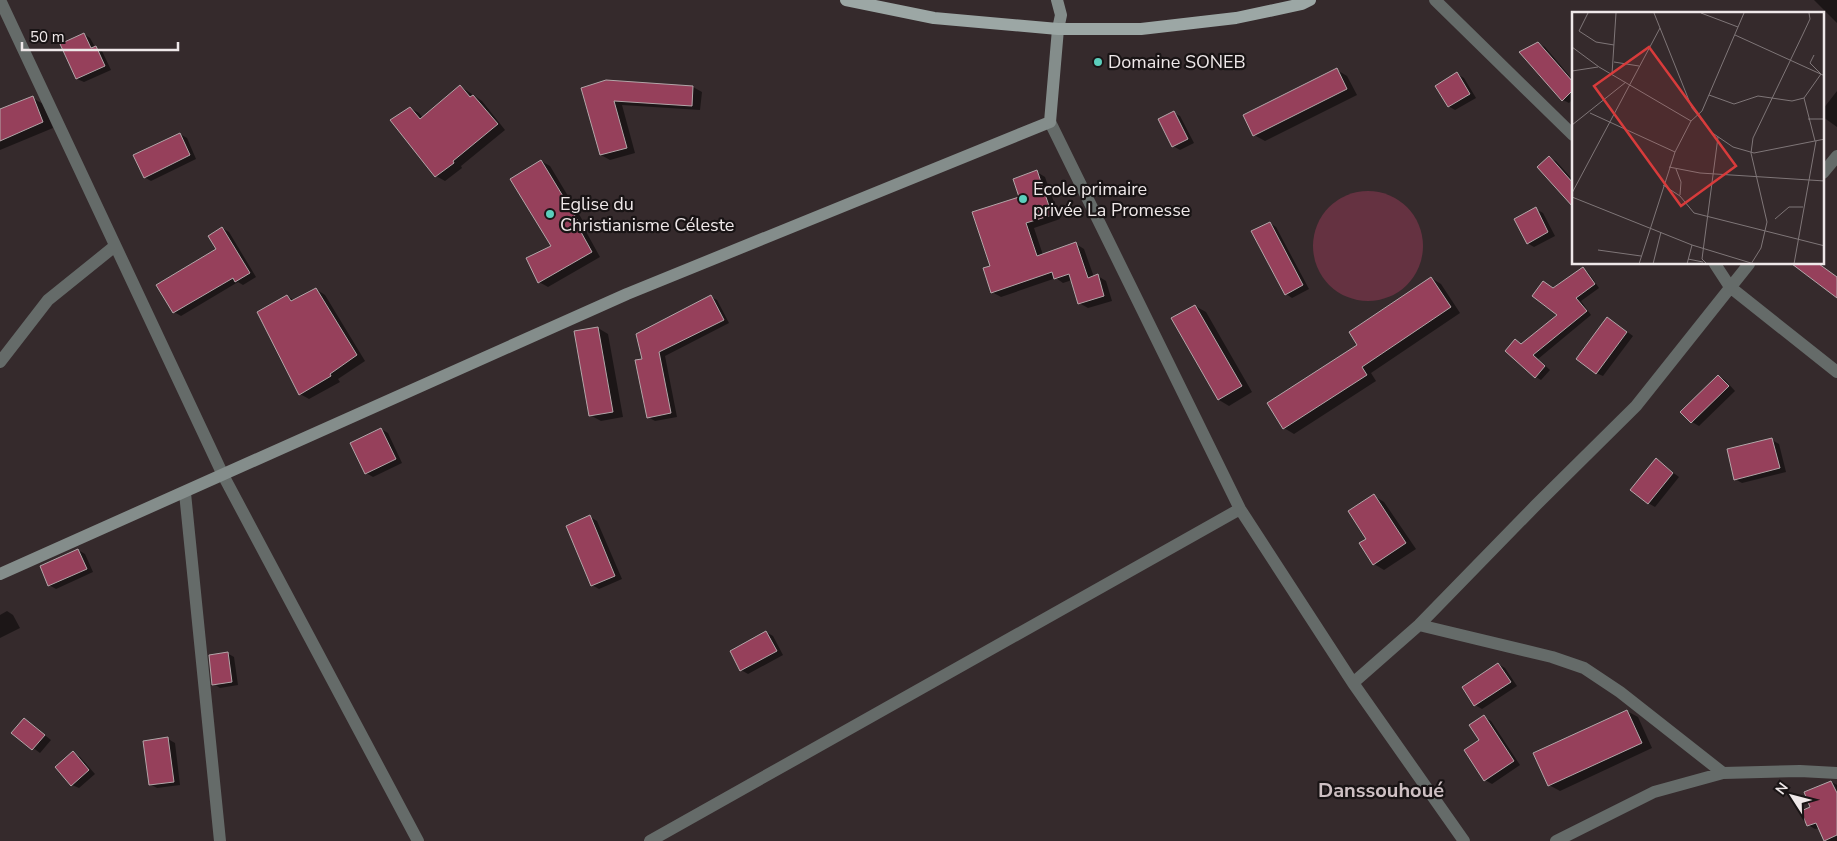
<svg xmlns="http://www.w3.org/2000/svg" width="1837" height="841" viewBox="0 0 1837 841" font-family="'Nunito Sans',sans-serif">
<rect width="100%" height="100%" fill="#352a2c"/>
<path fill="#653241" d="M1313 246a55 55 0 1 1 110 0a55 55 0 1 1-110 0Z"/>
<path fill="#0007" d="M1814 0H1837V23Z
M84 34 90 38 95 47 102 51 111 70 84 82 77 79 61 45Z
M1538 43 1545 47 1573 80V99L1569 103 1563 100Z
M1337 70 1347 76 1357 95 1265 141 1254 135Z
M1457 74 1464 78 1476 98 1455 110 1448 106Z
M460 86 482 101 505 130 461 166 462 168 445 181 436 176 392 121 410 108 419 113 423 118Z
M693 87 702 92 700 110 622 105 635 153 610 160 601 155 582 89Z
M1837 91V127L1823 117V109Z
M33 98 43 104 53 128 0 150V110Z
M1174 113 1180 116 1194 143 1180 150 1173 146Z
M180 134 187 138 196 159 151 181 144 177Z
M1549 158 1556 161 1573 180V202L1567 198Z
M541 161 550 166 586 226 584 228 600 257 548 287 539 282 552 247Z
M1037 172 1045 177 1060 219 1034 228 1043 255 1076 244 1084 249 1094 277 1098 276 1106 281 1112 301 1088 308 1079 303 1072 280 1063 283 1056 278 1001 297 992 292V266L1020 197Z
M1536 209 1543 213 1555 236 1534 247 1527 243Z
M1270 223 1276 227 1309 289 1292 298 1286 294Z
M222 228 229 232 256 277 243 285 238 282 181 316 174 312 158 285 217 249Z
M1583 269 1588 272 1599 288 1581 301 1591 315 1538 359 1550 370 1541 380 1536 377 1515 341 1522 345 1559 315 1544 282 1554 289Z
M1431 278 1441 284 1460 313 1371 373 1376 381 1294 434 1284 428 1359 345Z
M316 289 325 295 365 361 338 379 340 382 309 399 300 394 287 296 295 301Z
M711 297 717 300 729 323 665 356 677 417 655 421 648 417 644 360Z
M1195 306 1206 312 1252 392 1229 406 1219 400Z
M1608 318 1633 336 1603 376 1596 373Z
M598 328 608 334 623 417 601 421 590 415Z
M1718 376 1725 380 1735 391 1699 426 1692 422Z
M381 429 388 433 402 463 373 477 366 473Z
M1772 440 1779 444 1786 472 1742 483 1735 479Z
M1656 460 1679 477 1655 507 1648 503Z
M1374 496 1384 502 1416 549 1384 570 1374 564 1368 539Z
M590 517 597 521 622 579 599 589 592 585Z
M78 550 85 554 93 572 56 589 49 585Z
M7 611 13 615 20 628 0 638V615Z
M766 632 773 636 783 655 748 674 741 670Z
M227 653 234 657 238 685 220 688 214 684Z
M1498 664 1505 668 1517 686 1482 709 1475 705Z
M1627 711 1638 717 1652 748 1560 791 1549 785Z
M1484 717 1491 721 1520 765 1492 784 1485 780Z
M24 719 51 740 40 753 13 733Z
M168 739 175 743 180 785 157 788 150 784Z
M73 753 80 757 95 774 79 788 72 785Z
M1832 782 1837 785V841H1827L1819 828 1815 829 1808 825 1811 807 1805 793Z"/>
<path fill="#96405b" stroke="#b3a6a9" d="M84 33 91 48 96 46 105 66 76 79 60 44Z
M1538 42 1573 82V90L1562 101 1519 52Z
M1337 68 1347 89 1253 136 1243 115Z
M1457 72 1470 94 1448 107 1435 86Z
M606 80 693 86 692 106 614 101 627 148 600 155 581 88Z
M460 85 470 97 473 95 498 124 453 161 454 163 435 177 390 120 410 107 420 119Z
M33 96 43 122 0 141V109Z
M1174 111 1188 139 1172 147 1158 119Z
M180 133 190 155 144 178 133 155Z
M1549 156 1573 183V207L1537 167Z
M541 160 578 221 576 223 592 252 538 283 526 258 551 246 510 179Z
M1037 170 1052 215 1026 223 1037 256 1076 242 1088 278 1098 274 1104 296 1078 304 1069 274 1054 279 1052 272 991 293 983 268 990 266 972 212 1019 197 1013 179Z
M1536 207 1548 232 1527 244 1514 219Z
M1270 222 1303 285 1285 295 1251 231Z
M222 227 250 273 235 282 233 278 173 313 156 285 216 249 208 236Z
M1792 264H1819L1837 277V298Z
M1583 267 1595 284 1576 298 1587 311 1533 355 1545 366 1535 378 1505 351 1515 339 1521 344 1557 315 1532 296 1543 281 1553 288Z
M1431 277 1451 307 1362 367 1367 375 1283 429 1267 403 1357 345 1349 332Z
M316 288 357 355 330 374 331 376 299 395 257 312 287 295 291 301Z
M711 295 724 320 659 352 671 413 647 418 635 360 642 359 636 334Z
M1195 305 1242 386 1218 400 1171 318Z
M1607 317 1627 332 1596 374 1576 359Z
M598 327 613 412 589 416 574 331Z
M1718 375 1729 386 1691 423 1680 412Z
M381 428 396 459 365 474 350 443Z
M1772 438 1780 468 1734 480 1727 449Z
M1656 458 1673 473 1648 504 1630 490Z
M1374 494 1406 543 1373 565 1359 543 1366 539 1348 511Z
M590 515 615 576 591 586 566 526Z
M78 549 87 569 48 586 40 566Z
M766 631 777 651 740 671 730 651Z
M228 652 232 682 212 685 209 655Z
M1498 663 1511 682 1474 706 1462 687Z
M1627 710 1642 743 1548 786 1533 753Z
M1484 715 1514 761 1484 781 1464 750 1479 740 1469 725Z
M24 718 45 735 32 750 11 733Z
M168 737 174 782 149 785 143 741Z
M73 751 89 770 71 786 55 767Z
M1831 781 1837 793V835L1824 841 1816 823 1807 826 1801 811 1810 807 1804 792Z"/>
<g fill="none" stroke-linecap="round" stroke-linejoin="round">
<path stroke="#656b69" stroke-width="12" d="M0 0 223 475 418 841
M1435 0 1573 135
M1050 122 1240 509 1353 683 1464 841
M1823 173 1837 156
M1715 264 1730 287 1837 372
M0 362 48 300 115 246
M185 493 220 841
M1419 625 1552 657 1584 668 1620 692 1723 773
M1353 683 1419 625 1536 505 1636 406 1749 264
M650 841 1240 509
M1556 841 1654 792 1723 773 1800 771 1837 773"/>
<path stroke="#848d8b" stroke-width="12" d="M0 574 627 294 1050 122 1058 29 1061 15 1057 0"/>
<path stroke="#9ca7a5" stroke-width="12" d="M846 0 934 18 1058 29H1141L1236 18 1302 4 1310 0"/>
</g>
<g fill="#5bcebc" stroke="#191415" stroke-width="2">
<circle cx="1098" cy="62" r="5"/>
<circle cx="1023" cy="199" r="5"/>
<circle cx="550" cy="214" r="5"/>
</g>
<g text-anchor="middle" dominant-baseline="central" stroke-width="4.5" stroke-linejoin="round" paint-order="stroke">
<g font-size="18" fill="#efe8e9" stroke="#191415" text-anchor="start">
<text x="1108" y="62">Domaine SONEB</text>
<text x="1033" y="189">Ecole primaire<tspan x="1033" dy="21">privée La Promesse</tspan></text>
<text x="560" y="204">Eglise du<tspan x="560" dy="21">Christianisme Céleste</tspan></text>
</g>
<g font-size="20" font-weight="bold" fill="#cec0c3" stroke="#191415">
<text x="1381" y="790">Danssouhoué</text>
</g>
</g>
<g transform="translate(1572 12)">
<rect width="252" height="252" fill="#352a2c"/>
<path fill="none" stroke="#7f7678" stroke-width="1" d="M16 1 7 19 24 30 42 33M82 1 120 96 139 120 161 135 182 141 253 127M129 1 166 15M163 23 253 64M0 35 27 55 119 109M242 43 238 51 249 62 232 86 243 129M42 50 67 54M0 59 26 55M40 62 44 1M137 83 162 92 186 84 220 89 232 86M18 101 103 140M236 107H253M0 113 54 70M97 155 128 161 253 169M104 157 109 170 108 183M91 173 108 184 122 201 253 234M0 181 88 16M0 185 120 233 179 251M203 207 217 195H231M26 238 69 244M116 247 131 250M67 252 103 140 119 109 130 99 172 1M81 252 89 220M115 252 120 233M135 252 130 247 146 125M179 252 189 236 195 210 179 141 181 126 231 22 238 7 237 1M222 252 244 129"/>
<path fill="#d83b3b" fill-opacity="0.15" stroke="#d83b3b" stroke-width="2.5" d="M77 35 164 154 109 194 22 74Z"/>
<rect width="252" height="252" fill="none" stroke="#efe8e9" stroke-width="2.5"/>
</g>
<g transform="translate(1792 796) rotate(306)" stroke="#191415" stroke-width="4" paint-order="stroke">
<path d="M0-4L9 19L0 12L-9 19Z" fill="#efe8e9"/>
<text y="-8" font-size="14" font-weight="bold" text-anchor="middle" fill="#efe8e9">N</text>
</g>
<path d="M22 42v8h156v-8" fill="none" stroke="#efe8e9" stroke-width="2.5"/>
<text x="30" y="42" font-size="15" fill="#efe8e9" stroke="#191415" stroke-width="4" paint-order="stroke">50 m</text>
</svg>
